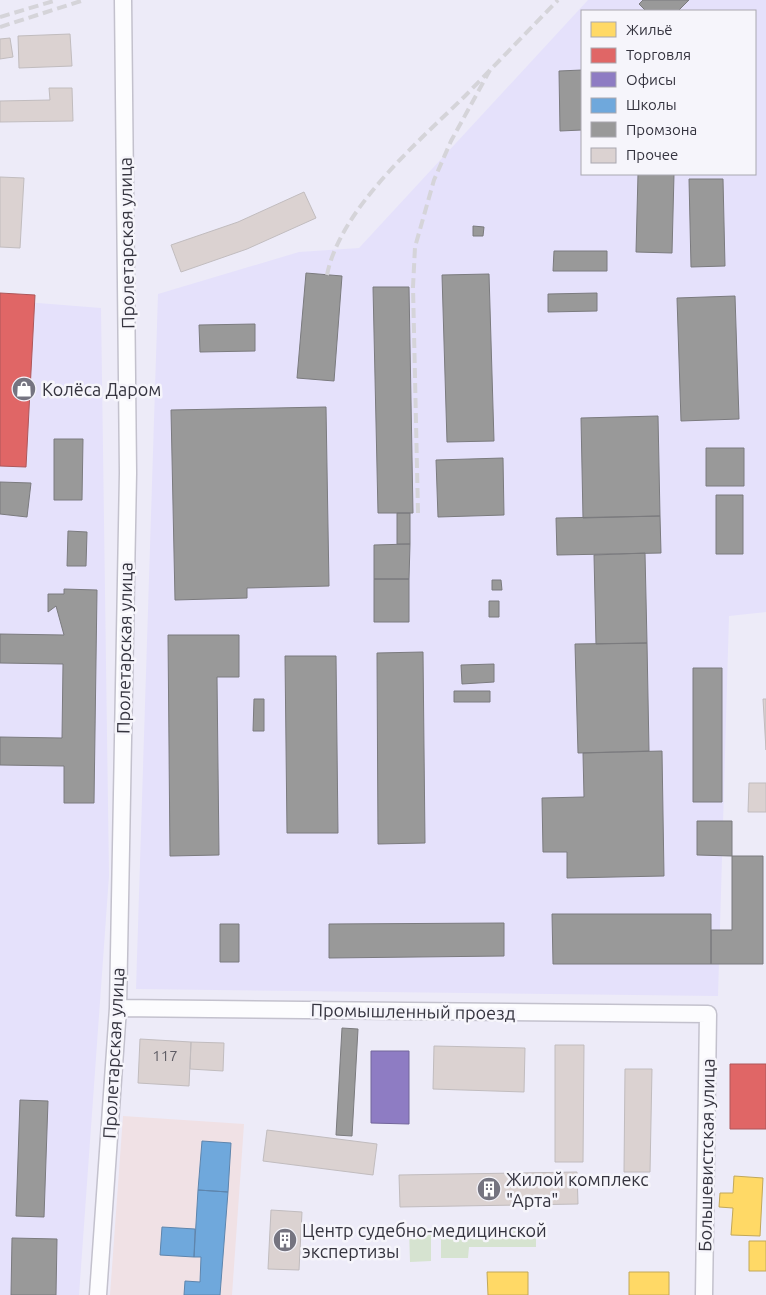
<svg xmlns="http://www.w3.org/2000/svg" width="766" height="1295" viewBox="0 0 766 1295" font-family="Ubuntu,sans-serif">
<rect width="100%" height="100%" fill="#edebf8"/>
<path fill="#e5e1fb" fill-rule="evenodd" d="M588 0H766V612L729 616 718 996 136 989 158 294 299 252 359 248ZM582 11H755V174H582Z
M0 300 101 308 109 876 79 1295H0Z"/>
<path fill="#f0e1e5" d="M123 1116 244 1124 232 1295H110Z"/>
<path fill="#d6e3d0" d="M409 1229H431V1261L410 1262Z
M536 1229V1247H469L468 1258H441V1230Z"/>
<path fill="#ffd966" stroke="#c2a85a" d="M734 1176 763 1178 760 1236 731 1235 733 1208 719 1207 720 1193H733Z
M749 1241H766V1271H749Z
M487 1272H528V1295H488Z
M629 1272H669V1295H629Z"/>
<path fill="#e06666" stroke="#ad575a" d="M0 293 35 295 26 467 0 466Z
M730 1064H766V1129H730Z"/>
<path fill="#8e7cc3" stroke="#73669b" d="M371 1051H409V1124L371 1123Z"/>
<path fill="#6fa8dc" stroke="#5e85ad" d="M202 1141 231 1143 228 1192 198 1190Z
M198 1190 228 1192 220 1295H184L185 1281 200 1282 201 1257H194Z
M162 1227 195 1229 194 1257 160 1255Z"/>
<path fill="#999" stroke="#7b7b7e" d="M643 0H689L678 11H646L639 4Z
M582 70V130L560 131 559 71Z
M638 174H674L672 253 636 252Z
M689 179H723L725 266 691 267Z
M473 226 484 227 483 236H473Z
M554 251H607V271H553Z
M306 273 342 276 334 381 297 378Z
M489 274 494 441 447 442 442 275Z
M373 287H409L413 513H378Z
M597 293V311L548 312V294Z
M735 296 739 419 681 421 677 298Z
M255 324V351L200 352 199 325Z
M326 407 329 586 247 588V598L175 600 171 410Z
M658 416 660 516 583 518 581 418Z
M54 439H83L82 500H54Z
M706 448H744V486H706Z
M503 458 504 515 438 517 436 460Z
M0 482 31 483 27 517 0 514Z
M716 495H743V554H716Z
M397 513H410V544H397Z
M660 516 661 553 557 555 556 518Z
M68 531 87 532 86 566H67Z
M410 544 409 579H374V545Z
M645 553 647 643 596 644 594 555Z
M374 579H409V622H374Z
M492 580H501L502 590H492Z
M64 589 97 590 94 803H64V766L0 765V737L62 738 63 664 0 663V634L64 635 56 606 48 612V594H64Z
M489 601H499V617H489Z
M168 635H239V677H217L219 855 170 856Z
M647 643 649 751 578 753 575 644Z
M423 652 425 843 378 844 377 653Z
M285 656H336L338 833H287Z
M494 664V682L462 684 461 665Z
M693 668H722V802H693Z
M454 691H490V702H454Z
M254 699H264V731H253Z
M662 751 664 876 567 878V852H543L542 798 584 797 583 753Z
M697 821H732V856L697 855Z
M732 856H763V964H711V930H732Z
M552 914H711V964H553Z
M504 923V956L329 958V924Z
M220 924H239V962H220Z
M342 1028 358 1029 352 1136 336 1135Z
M20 1100 48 1101 44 1217 16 1216Z
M12 1238 57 1239 56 1295H11Z"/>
<path fill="#dbd2d1" stroke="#c1bcbe" d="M70 34 72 66 19 68 18 36Z
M10 38 13 57 0 59V39Z
M49 88H72L73 121 0 122V101L50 100Z
M0 177 24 178 20 248 0 247Z
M304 192 316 218 247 249 181 272 171 245 238 222Z
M763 699H766V750Z
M749 783H766V812H748Z
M140 1039 191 1042 189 1086 138 1083Z
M191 1042 224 1043 223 1071 190 1069Z
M555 1045H584L583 1162H555Z
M434 1046 525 1048 524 1092 433 1089Z
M625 1069H652L650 1172H624Z
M267 1130 377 1144 373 1175 263 1161Z
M577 1172 578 1204 400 1207 399 1175Z
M271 1210 302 1212 299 1270 268 1269Z"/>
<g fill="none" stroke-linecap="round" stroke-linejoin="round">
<g stroke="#c3c1cd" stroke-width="19">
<path id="minor" d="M118 1008 708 1014 704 1295
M98 1295 118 1008 128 473 123 0"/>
</g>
<use href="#minor" stroke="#fcfcfe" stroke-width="16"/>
<path stroke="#d5d4d9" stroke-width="4" stroke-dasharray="10 5" stroke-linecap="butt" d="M0 17 57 0
M0 27 84 0
M327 275C340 209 418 142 465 96 496 64 527 32 558 0
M418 513 413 287 415 247 434 180 451 141 490 70"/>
</g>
<defs>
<g id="shop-disc" transform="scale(1.25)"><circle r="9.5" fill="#757480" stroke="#f6f5fb"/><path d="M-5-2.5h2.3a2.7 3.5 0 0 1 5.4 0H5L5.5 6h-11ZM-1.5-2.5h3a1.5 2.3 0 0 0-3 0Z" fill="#fff"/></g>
<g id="building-disc" transform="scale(1.25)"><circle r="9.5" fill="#757480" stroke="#f6f5fb"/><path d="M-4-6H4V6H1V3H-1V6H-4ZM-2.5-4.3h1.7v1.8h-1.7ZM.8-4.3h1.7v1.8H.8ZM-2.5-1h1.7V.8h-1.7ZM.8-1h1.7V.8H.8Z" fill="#fff"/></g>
</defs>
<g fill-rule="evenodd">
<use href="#shop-disc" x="24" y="389"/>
<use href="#building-disc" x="489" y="1189"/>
<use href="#building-disc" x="285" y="1240"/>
</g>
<g text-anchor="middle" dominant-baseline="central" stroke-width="5" stroke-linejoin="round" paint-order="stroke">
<g font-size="15" fill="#5e5c64">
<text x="165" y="1055">117</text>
</g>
<g font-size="18" fill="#35343f" stroke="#f6f5fb">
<text transform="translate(126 243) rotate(-91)">Пролетарская улица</text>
<text transform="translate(124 648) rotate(-89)">Пролетарская улица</text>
<text transform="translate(413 1011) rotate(1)">Промышленный проезд</text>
<text transform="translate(113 1053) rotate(-87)">Пролетарская улица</text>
<text transform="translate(706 1155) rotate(-89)">Большевистская улица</text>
</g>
<g font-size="18" fill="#35343f" stroke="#f6f5fb" text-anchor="start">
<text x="42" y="389">Колёса Даром</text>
<text x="506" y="1179">Жилой комплекс<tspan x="506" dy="21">"Арта"</tspan></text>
<text x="302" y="1230">Центр судебно-медицинской<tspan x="302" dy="21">экспертизы</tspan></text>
</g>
</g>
<rect x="581" y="10" width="175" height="165" fill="#f6f5fb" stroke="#a9a8b0"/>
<rect x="591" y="22" width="25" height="15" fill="#ffd966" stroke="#a9a8b0"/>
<text x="626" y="35" font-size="15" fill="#35343f">Жильё</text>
<rect x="591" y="48" width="25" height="15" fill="#e06666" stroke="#a9a8b0"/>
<text x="626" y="60" font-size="15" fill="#35343f">Торговля</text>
<rect x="591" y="72" width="25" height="15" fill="#8e7cc3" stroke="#a9a8b0"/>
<text x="626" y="85" font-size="15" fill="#35343f">Офисы</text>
<rect x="591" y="98" width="25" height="15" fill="#6fa8dc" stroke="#a9a8b0"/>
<text x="626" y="110" font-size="15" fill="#35343f">Школы</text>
<rect x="591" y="122" width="25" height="15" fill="#999999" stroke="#a9a8b0"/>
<text x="626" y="135" font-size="15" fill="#35343f">Промзона</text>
<rect x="591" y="148" width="25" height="15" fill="#dbd2d1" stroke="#a9a8b0"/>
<text x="626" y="160" font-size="15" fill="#35343f">Прочее</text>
</svg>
